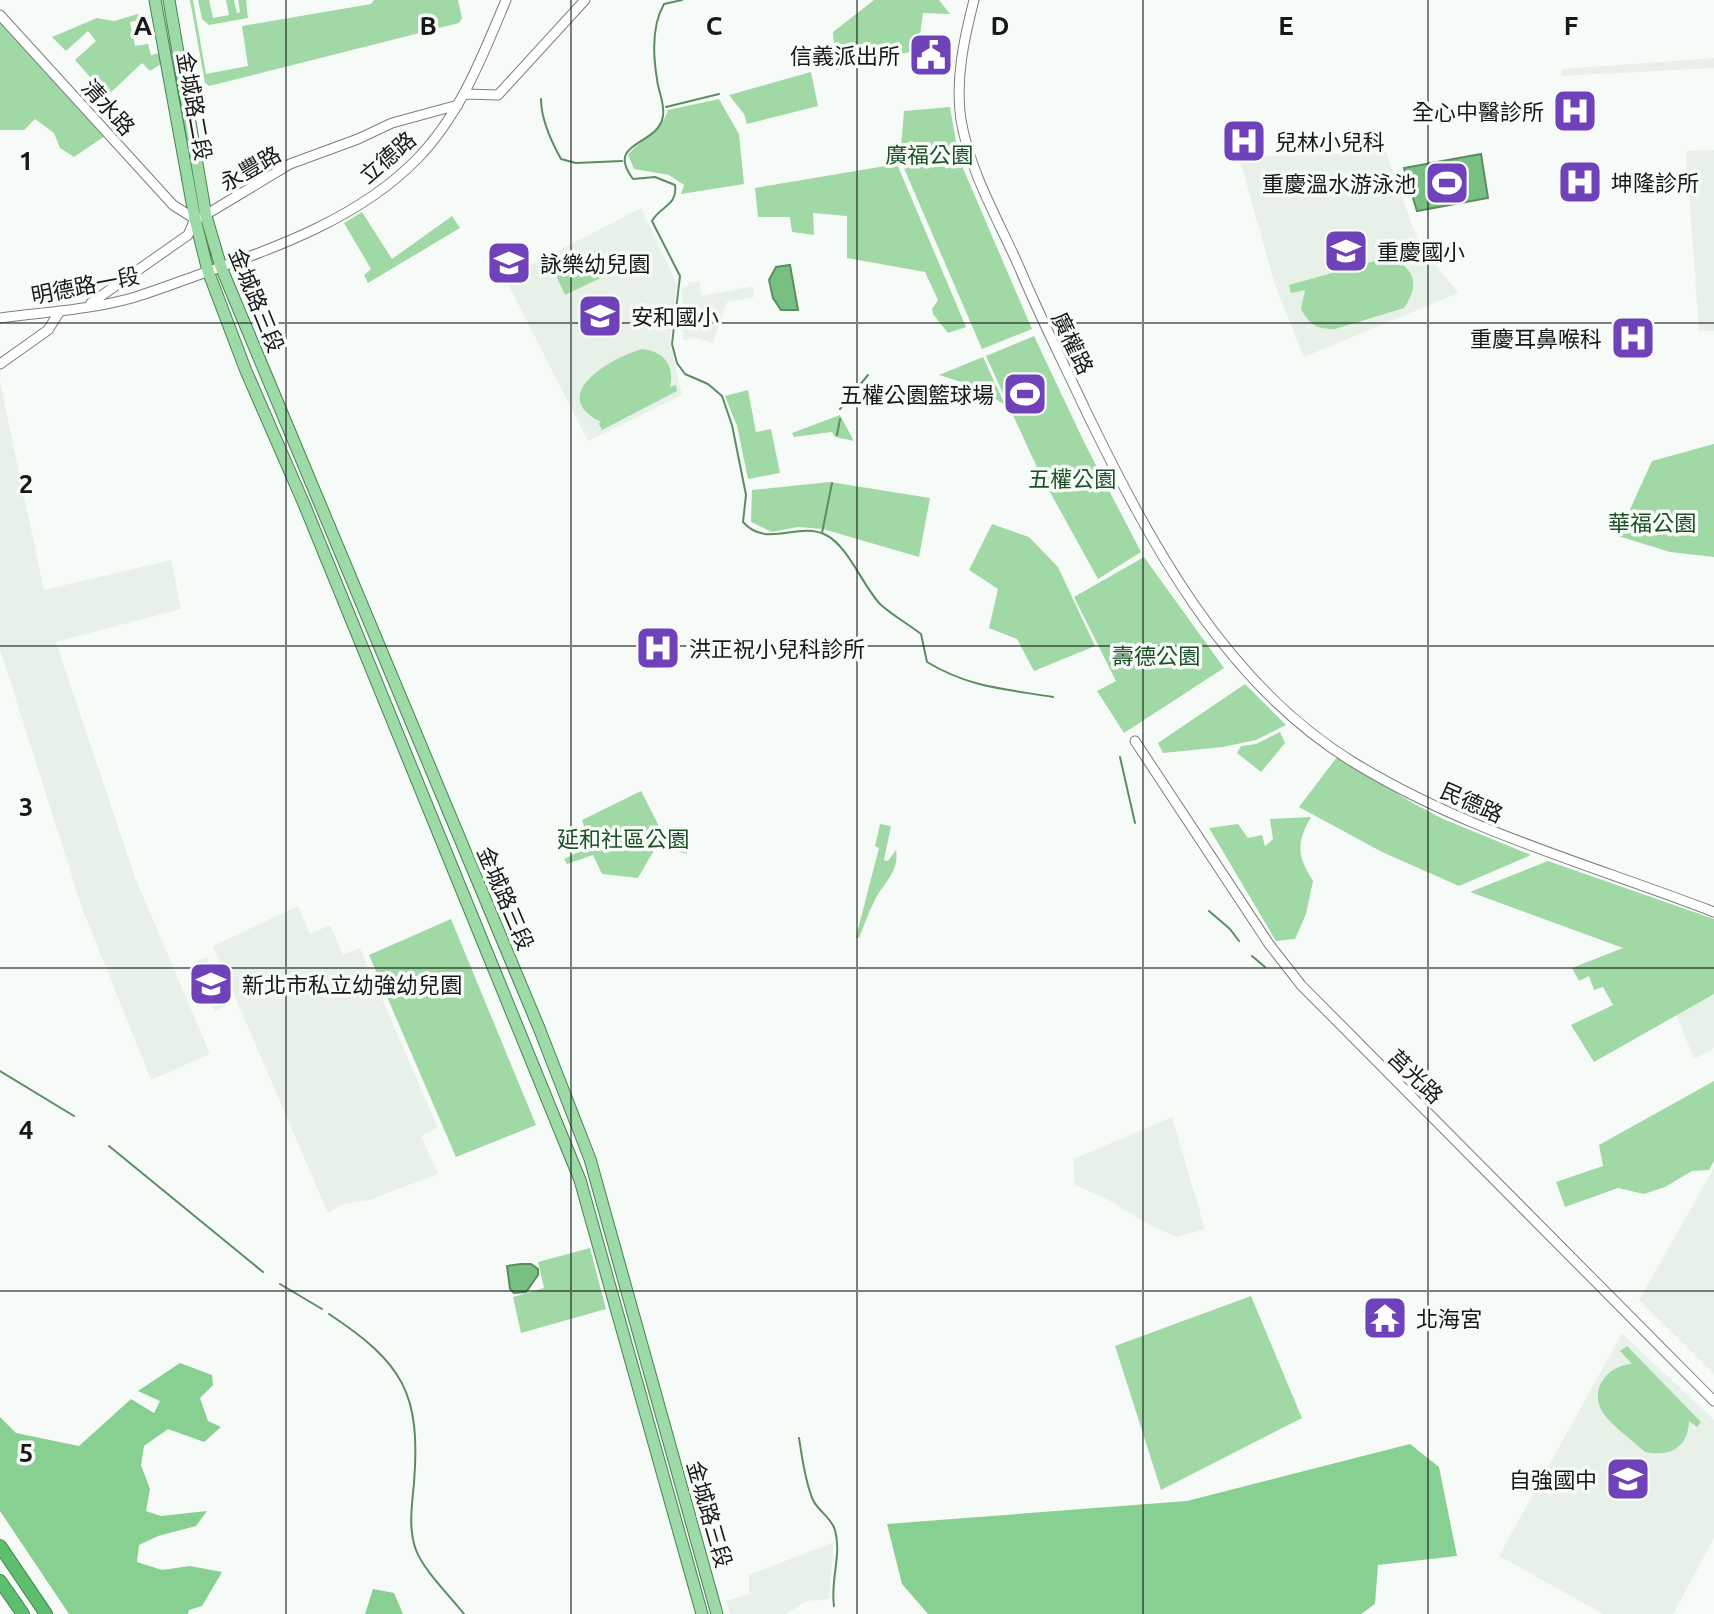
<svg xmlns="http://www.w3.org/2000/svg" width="1714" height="1614" viewBox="0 0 1714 1614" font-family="Ubuntu,'Noto Sans TC',sans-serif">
<rect width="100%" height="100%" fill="#f7fbf7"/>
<path fill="#e7f1e8" d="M1714 58V68L1562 76V69Z
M1714 150V331H1699L1686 151Z
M1386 152 1418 241 1458 293 1304 357 1275 285 1239 157Z
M641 208 677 284 670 341 682 395 588 441 505 278Z
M689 282H699L702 296 753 286 754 297 727 302 713 343 696 338 683 340 682 288 688 286Z
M0 382 44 590 171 560 181 609 56 642 136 880 210 1054 151 1080 82 908 0 649Z
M298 906 310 934 330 925 343 955 360 948 438 1128 421 1136 438 1174 369 1200 343 1204 328 1213 213 946Z
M207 957 227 1005 215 1011 194 963Z
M1714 994V1048L1694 1059 1676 1014Z
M1172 1117 1205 1229 1177 1237 1146 1223 1105 1198 1075 1185 1073 1159Z
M1714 1168V1374L1639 1300Z
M1622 1333 1714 1420V1538L1673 1614H1603L1499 1556Z
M834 1542 829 1599 806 1601 786 1614H730L726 1601 749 1594V1575Z"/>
<path fill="#a0d8a6" d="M190 0H193L206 74 248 66 242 26 371 4 374 0H458L462 18 459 23 209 86 205 83Z
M198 0H209L213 18 229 15 226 0H234L237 13 240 12 238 0H246L248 18 209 25 202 19Z
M874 0H939L950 14 923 13 918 50 836 70 833 32Z
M138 14 144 19 130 22 135 46 148 44 151 55 160 53 161 64 150 71 142 63 107 96 75 60 96 41 88 31 66 51 52 37 97 18 114 21Z
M0 22 105 136 74 157 60 148 54 133 35 119 24 130H0Z
M811 72 818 106 747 124 744 114 729 95Z
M719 99 739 134 744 184 681 194 684 185 669 175 634 169 628 155C644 135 659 136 668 110Z
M950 107 959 159 1032 329 982 349 900 159 904 111Z
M897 164 966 327 948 333 933 314 932 309 938 300 925 272 847 258V216L813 213 814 235 792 232 790 217H758L755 188Z
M362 212 392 259 452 216 460 228 368 283 364 275 371 269 344 223Z
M598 249 609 274 565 295 554 271Z
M1407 252 1409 259 1400 262C1418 276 1416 290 1404 308L1335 329C1316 329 1310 325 1301 309L1305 290 1291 293 1289 285Z
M1034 336 1085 444 1141 552 1098 579 1040 474 986 356Z
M642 349C664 351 675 366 670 387L676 385 677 391 602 430 599 424 601 422C545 395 613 357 642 349Z
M983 357 1005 405 977 387 939 375Z
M748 390 756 432 771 429 780 473 748 479 737 426 725 396Z
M840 415 854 441 835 437 832 432 794 437 792 433Z
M1714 444V557L1670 552 1618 536 1652 461Z
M830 482 930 498 919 557 823 529 798 527 772 532 751 522 752 490Z
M992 524 1029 537 1058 567 1095 646 1034 671 1017 639 989 628 998 589 969 570Z
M1144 557 1224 668 1124 733 1097 691 1116 681 1074 597Z
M1245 684 1286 725 1256 740 1223 747 1163 753 1158 743Z
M1280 732 1285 743 1261 772 1237 753 1241 746 1256 744Z
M1337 757 1411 802 1443 819 1531 855 1459 886 1382 852 1299 807Z
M641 791 659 826 689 848 687 854 657 845 638 878 602 874 593 855 567 864 564 859 590 846 582 820Z
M1311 817C1296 844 1297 855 1313 881L1306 914 1295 939 1276 941 1209 828 1238 824 1248 838 1262 835 1265 846 1273 839 1270 819Z
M880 824 891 826 884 860 888 861 896 850C900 872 882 884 874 902 868 913 864 926 859 938L856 937 879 848 875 846Z
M1548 861 1714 919V994L1594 1062 1571 1025 1613 1005 1603 987 1594 990 1589 976 1579 981 1572 968 1623 948 1470 892Z
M451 919 536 1125 456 1157 369 955Z
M1714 1081V1161L1709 1170 1692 1171 1665 1187 1644 1194 1618 1188 1565 1207 1556 1182 1603 1166 1599 1145Z
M590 1248 606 1309 521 1333 513 1297 544 1288 538 1262Z
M1251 1296 1302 1418 1161 1490 1115 1346Z
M1627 1346 1701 1422 1697 1427 1689 1421C1688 1448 1670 1457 1645 1452 1632 1440 1613 1427 1603 1413 1588 1390 1608 1365 1632 1364L1620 1351Z"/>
<path fill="#87d091" d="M180 1363 212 1375 213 1385 200 1398 208 1421 221 1427 204 1442 168 1429 144 1446 141 1465 150 1489 146 1511 161 1516 207 1511 196 1526 158 1536 139 1545 137 1562 162 1570 190 1566 222 1572 202 1606 189 1610 188 1614H69L0 1511V1417L16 1433 79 1446 131 1399 154 1413 160 1401 138 1391Z
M1410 1444 1439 1467 1457 1556 1378 1565 1375 1604 1361 1614H928L902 1584 887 1524 1187 1501Z
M373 1589 394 1593 403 1614H365Z"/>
<path fill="#77c081" stroke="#5a8e61" stroke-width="2" d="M1481 154 1488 198 1417 211 1404 168Z
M790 265 798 310H781L773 298 769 280 776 267Z
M521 1264H531L538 1269V1275L526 1292 514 1293 510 1289 507 1266Z"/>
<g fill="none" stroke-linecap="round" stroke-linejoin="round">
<path stroke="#5a8e61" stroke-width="2" d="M682 0 664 4C652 25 653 55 657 79 658 91 665 103 663 116 659 146 604 141 633 179L655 177 675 185C678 206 660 206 652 221L680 276 672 344 677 363 685 374 708 384 722 396 732 425 746 495 743 522C767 549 798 521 826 535 848 546 863 586 880 604 892 615 908 624 921 634L927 662C970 688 1006 689 1053 697
M541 99C541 119 551 141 561 159L576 163 622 161
M666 107 719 94
M840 409 868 375
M837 435 840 419
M822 533 832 483
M1120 757 1135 823
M1209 911 1230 929 1239 941
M1252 956 1265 967
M0 1071 74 1116
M109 1146 263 1272
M280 1284 322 1309
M329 1314C403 1363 421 1393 414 1483 412 1504 408 1529 416 1550 424 1571 450 1596 464 1614
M799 1438C802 1457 805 1482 813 1500 818 1511 831 1517 835 1530 842 1555 830 1581 834 1606"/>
<g stroke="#7c807d" stroke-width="11">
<path id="minor" d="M974 0C964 39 955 80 961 120 970 173 999 221 1020 269 1040 317 1063 362 1085 409 1149 541 1224 683 1353 762 1465 831 1592 865 1714 912
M0 15 173 205 195 219
M465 94 498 95 585 0
M202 217 290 164 358 139 392 123 458 105
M91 303 188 235 195 219
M0 318C44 312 89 310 132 298 155 291 178 282 201 274 277 247 360 218 418 158 461 113 483 55 506 0
M0 364 48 330 60 311
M1135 741 1269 944 1301 985 1714 1401"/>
</g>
<g stroke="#448550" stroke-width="13">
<path id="major" d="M155 0 195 219 208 271 246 371 304 504 580 1180 702 1614
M169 0 206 216 221 267 539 1028 590 1159 717 1614"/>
</g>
<g stroke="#448550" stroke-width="14">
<path id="highway" d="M0 1546 46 1614
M0 1581 23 1614"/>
</g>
<use href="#minor" stroke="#fff" stroke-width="9"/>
<use href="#major" stroke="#9ed9a8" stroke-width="11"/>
<use href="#highway" stroke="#5dbf6e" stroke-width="12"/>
</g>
<path fill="none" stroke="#171817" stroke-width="2" stroke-opacity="0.55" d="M286 0V1614M571 0V1614M857 0V1614M1143 0V1614M1428 0V1614M0 323H1714M0 646H1714M0 968H1714M0 1291H1714"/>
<defs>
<g id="civic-square" transform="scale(2.3)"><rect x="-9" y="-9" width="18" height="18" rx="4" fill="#6f42ba" stroke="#f7fbf7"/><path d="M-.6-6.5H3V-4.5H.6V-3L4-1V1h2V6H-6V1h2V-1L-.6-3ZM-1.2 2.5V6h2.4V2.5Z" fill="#fff"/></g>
<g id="hospital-square" transform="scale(2.3)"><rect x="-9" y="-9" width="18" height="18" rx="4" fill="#6f42ba" stroke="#f7fbf7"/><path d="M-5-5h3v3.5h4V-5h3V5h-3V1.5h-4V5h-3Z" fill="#fff"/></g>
<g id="stadium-square" transform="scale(2.3)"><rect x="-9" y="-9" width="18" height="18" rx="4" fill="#6f42ba" stroke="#f7fbf7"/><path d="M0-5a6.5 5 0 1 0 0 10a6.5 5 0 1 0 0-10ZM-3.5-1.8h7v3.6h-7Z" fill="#fff"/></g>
<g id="school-square" transform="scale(2.3)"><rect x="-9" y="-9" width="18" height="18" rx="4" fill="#6f42ba" stroke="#f7fbf7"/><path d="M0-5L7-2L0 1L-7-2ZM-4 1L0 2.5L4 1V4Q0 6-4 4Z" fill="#fff"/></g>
<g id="temple-square" transform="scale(2.3)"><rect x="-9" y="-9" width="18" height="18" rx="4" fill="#6f42ba" stroke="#f7fbf7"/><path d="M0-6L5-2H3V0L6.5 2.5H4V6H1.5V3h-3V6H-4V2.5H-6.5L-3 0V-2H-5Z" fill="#fff"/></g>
</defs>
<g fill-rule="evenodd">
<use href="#civic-square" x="931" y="55"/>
<use href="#hospital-square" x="1575" y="111"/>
<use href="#hospital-square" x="1244" y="141"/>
<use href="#hospital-square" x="1580" y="182"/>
<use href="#stadium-square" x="1447" y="183"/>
<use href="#school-square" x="1346" y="251"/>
<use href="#school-square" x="509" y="263"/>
<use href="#school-square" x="600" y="316"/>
<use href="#hospital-square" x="1633" y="338"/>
<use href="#stadium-square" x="1025" y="394"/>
<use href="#hospital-square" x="658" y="648"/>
<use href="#school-square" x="211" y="984"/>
<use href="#temple-square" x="1385" y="1318"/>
<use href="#school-square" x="1628" y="1479"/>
</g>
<g text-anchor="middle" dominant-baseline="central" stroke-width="7" stroke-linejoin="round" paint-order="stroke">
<g font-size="22" fill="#171817" stroke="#f7fbf7" text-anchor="start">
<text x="900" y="55" text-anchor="end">信義派出所</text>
<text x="1544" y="111" text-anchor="end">全心中醫診所</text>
<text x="1275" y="141">兒林小兒科</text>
<text x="1611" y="182">坤隆診所</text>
<text x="1416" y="183" text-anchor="end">重慶溫水游泳池</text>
<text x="1377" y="251">重慶國小</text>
<text x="540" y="263">詠樂幼兒園</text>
<text x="631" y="316">安和國小</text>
<text x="1602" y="338" text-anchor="end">重慶耳鼻喉科</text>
<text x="994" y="394" text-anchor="end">五權公園籃球場</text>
<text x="689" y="648">洪正祝小兒科診所</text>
<text x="242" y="984">新北市私立幼強幼兒園</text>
<text x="1416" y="1318">北海宮</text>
<text x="1597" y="1479" text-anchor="end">自強國中</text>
</g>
<g font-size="22" fill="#171817" stroke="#f7fbf7">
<text transform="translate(195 106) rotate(80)">金城路二段</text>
<text transform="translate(109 107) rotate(48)">清水路</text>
<text transform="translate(387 157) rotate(-41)">立德路</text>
<text transform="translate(250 168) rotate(-30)">永豐路</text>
<text transform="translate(85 285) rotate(-11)">明德路一段</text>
<text transform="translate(257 300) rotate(68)">金城路三段</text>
<text transform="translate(1073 343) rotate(64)">廣權路</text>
<text transform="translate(1472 802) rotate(24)">民德路</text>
<text transform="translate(506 898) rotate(67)">金城路三段</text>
<text transform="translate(1416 1076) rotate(44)">莒光路</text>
<text transform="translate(710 1514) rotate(74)">金城路三段</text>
</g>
<g font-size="22" fill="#1d5027" stroke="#f7fbf7">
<text x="929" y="154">廣福公園</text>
<text x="1072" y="478">五權公園</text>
<text x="1652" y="522">華福公園</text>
<text x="1156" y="655">壽德公園</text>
<text x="623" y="838">延和社區公園</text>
</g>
</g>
<g font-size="26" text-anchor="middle" font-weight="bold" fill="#171817" stroke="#f7fbf7" stroke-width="7" stroke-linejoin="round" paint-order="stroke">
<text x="143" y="35">A</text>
<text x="428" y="35">B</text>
<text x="714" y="35">C</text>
<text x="1000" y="35">D</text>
<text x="1286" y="35">E</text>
<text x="1571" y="35">F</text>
<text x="26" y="170">1</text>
<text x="26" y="493">2</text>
<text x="26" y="816">3</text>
<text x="26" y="1139">4</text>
<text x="26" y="1462">5</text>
</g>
</svg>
